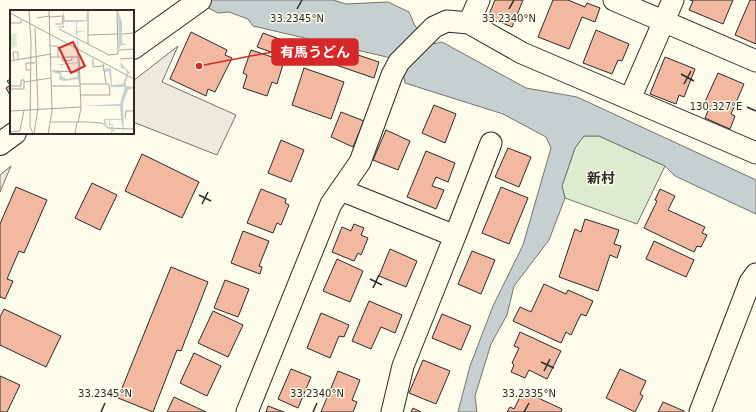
<svg xmlns="http://www.w3.org/2000/svg" width="756" height="412" viewBox="0 0 756 412" font-family="'DejaVu Sans','Noto Sans JP',sans-serif">
<rect width="100%" height="100%" fill="#fdfbea"/>
<path fill="#deebd1" stroke="#74746e" d="M584 136H599L665 166 637 224 565 198 562 186 575 148Z"/>
<path fill="#eceadb" stroke="#74746e" d="M178 46 162 82 236 115 217 155 133 122V81Z
M11 166 0 192V175Z"/>
<path fill="#c7d0d0" stroke="#74746e" d="M193 0H333L346 4 388 2 409 12 415 26 432 44 442 42 526 88 577 97 756 180V214L675 176 665 166 599 136H584L575 148 562 186 565 198 549 240 514 286 507 315 491 344 475 396 477 412H458L470 366 493 306 523 245 551 148 546 137 503 114 405 83 403 72 387 57 253 26 248 19 229 12 218 13Z"/>
<path fill="#f2b8a0" stroke="#2b2b2b" d="M495 0H523L512 27 488 17Z
M553 0H568L585 7 587 3 600 8 595 22 582 17 569 49 538 37Z
M690 0H733L723 24 689 10 693 1Z
M750 0H756V44L735 35Z
M596 30 629 44 622 61 618 60 612 74 583 63Z
M191 32 227 50 225 55 232 58 215 92 208 89 206 96 170 79Z
M263 33 290 43 285 57 257 47Z
M251 50 284 61 277 84 272 82 267 96 243 88 247 75 243 73Z
M334 51 354 57 355 54 379 62 374 78 330 63Z
M665 57 695 69 684 97 679 95 676 104 650 94Z
M304 68 344 82 331 119 292 105Z
M718 73 744 84 731 114 735 116 730 129 705 118 710 106 704 104Z
M11 79V97L6 88 10 85 7 81Z
M434 105 456 114 445 143 422 133Z
M341 112 364 121 353 147 331 137Z
M386 130 410 141 398 170 373 160Z
M281 140 304 150 291 182 268 173Z
M508 148 531 157 519 187 495 177Z
M426 151 455 163 448 182 436 177 432 186 444 190 436 209 407 197Z
M142 154 199 182 182 218 125 191Z
M92 183 117 195 100 230 75 218Z
M16 187 47 200 24 253 19 251 7 279 13 281 5 299 1 297 0 298V224Z
M501 187 528 198 509 244 482 233Z
M261 189 286 199 285 203 289 205 281 225 277 223 273 233 247 223Z
M660 189 675 196 668 210 705 227 702 233 707 235 701 247 697 246 694 252 644 228 657 201 655 200Z
M585 219 619 230 614 244 621 246 617 258 610 255 598 291 559 277 575 229 581 232Z
M354 224 364 228 361 235 368 238 361 255 358 253 354 261 332 252 342 227 351 231Z
M243 231 269 241 259 266 262 267 260 274 231 263Z
M654 241 694 260 686 277 646 259Z
M390 249 417 261 406 287 379 276Z
M472 251 495 260 481 294 458 284Z
M337 259 363 271 350 302 323 291Z
M171 267 208 282 181 351 177 350 153 412 118 398Z
M225 280 249 289 238 317 214 308Z
M544 284 566 294 568 290 593 301 586 316 581 314 571 335 566 332 561 343 513 321 520 307 531 312Z
M369 301 402 315 395 333 381 327 371 349 352 341Z
M4 309 61 336 46 367 0 345V317Z
M213 311 243 325 228 357 198 343Z
M321 313 349 325 344 337 339 336 330 358 307 348Z
M442 314 471 326 461 350 432 338Z
M520 332 561 351 547 379 529 370 525 378 511 372 514 365 512 363 519 348 514 346Z
M194 353 221 366 207 396 180 383Z
M423 360 450 371 436 404 409 393Z
M291 369 311 377 298 408 278 399Z
M620 369 646 381 640 394 643 396 635 412 606 398Z
M338 371 360 380 352 400 357 402 353 412H321Z
M0 376 20 385 7 412H0Z
M523 391 562 409 561 412H507L510 407 514 409Z
M174 397 206 412H167Z
M663 402 684 411V412H658Z
M268 406 284 412H266Z
M413 408 421 412H411Z"/>
<g fill="none" stroke-linecap="round" stroke-linejoin="round">
<g stroke="#2b2b2b" stroke-width="23">
<path id="minor" d="M614 0 756 61
M469 23 479 0
M630 99 673 0
M341 190 455 236 403 366 392 412
M455 236 491 143
M247 412 331 204 360 162 392 75 399 62 434 27 447 21 469 23 522 53 756 153
M700 412 750 282 756 274"/>
</g>
<g stroke="#2b2b2b" stroke-width="24">
<path id="trunk" d="M133 48 200 0
M0 144 15 133"/>
</g>
<use href="#minor" stroke="#fdfbea" stroke-width="21"/>
<use href="#trunk" stroke="#fdfbea" stroke-width="22"/>
</g>
<path fill="none" stroke="#2b2b2b" stroke-width="1.5" d="M297 9 302 0M509 9 514 0M681 74 694 81M684 84 691 71M747 107 756 111M199 195 211 201M202 204 208 192M370 279 382 285M373 288 379 275M541 362 554 368M544 371 550 359M101 412 105 403M313 412 317 403M524 412 529 403"/>
<g text-anchor="middle" dominant-baseline="central" stroke-width="3" stroke-linejoin="round" paint-order="stroke">
<g font-size="14" font-weight="bold" fill="#2b2b2b" stroke="#fdfbea">
<text x="601" y="178">新村</text>
</g>
</g>
<g transform="translate(10 10)">
<rect width="124" height="124" fill="#fdfbea"/>
<path d="M6 23 7 36 0 39V24Z" fill="#deebd1"/>
<path d="M53 0 55 10H76L77 0V11L67 12V21L78 22H68L66 27V12H54V18L46 17 53 16ZM108 0 112 12V33L117 35H111L109 40ZM67 29 68 30 69 45 70 75 68 69 54 71 49 69 50 64 42 62H51L52 67 57 69 67 67 68 53 52 55 51 61V55H45L67 52ZM110 52 119 62 124 61 119 63 116 71V76L124 77V78L118 80 113 93 114 124 111 110H100V114H103L102 119 105 120V123L104 120 101 123 102 115H99V110H95L97 115 94 114V109H111L110 96H71L110 94 115 77H101L99 61 94 62V59L101 58 102 75 113 74 117 63 115 59 111 58Z" fill="#c7d0d0"/>
<path fill="none" stroke="#a9a89e" stroke-width="1" d="M19 0 21 32 20 116 23 124M78 0V34M0 3 124 69M39 7 53 6 52 14H45M27 8 39 6M1 13H11V10M49 19 99 45M112 24 124 23M78 25 108 24M41 36H48V47M109 40 124 39M98 45 108 44 107 0M41 47H69L71 99 68 112M52 47V51H56L62 50V46M83 49V57L93 56M110 49 124 48M4 50 3 42H8V50M0 51 41 44M93 54 96 74M21 60H16V53H25M42 61 70 62M14 72 41 68M70 74H99L100 85H70M0 76H11V70H14V79H0M42 76H70M0 101 71 97M115 108 116 101H124M40 112H76L92 113 98 118 124 119M0 122 10 121 14 100M24 124 28 98 25 18M38 124 42 101 39 0M65 124 67 112"/>
<path fill="#d62828" fill-opacity="0.15" stroke="#d62828" stroke-width="2" d="M63 32 75 56 61 63 49 38Z"/>
<rect width="124" height="124" fill="none" stroke="#2b2b2b" stroke-width="2"/>
</g>
<g font-size="10" text-anchor="middle" fill="#2b2b2b" stroke="#fdfbea" stroke-width="3" stroke-linejoin="round" paint-order="stroke">
<text x="297" y="22">33.2345°N</text>
<text x="509" y="22">33.2340°N</text>
<text x="716" y="110">130.327°E</text>
<text x="105" y="397">33.2345°N</text>
<text x="317" y="397">33.2340°N</text>
<text x="529" y="397">33.2335°N</text>
</g>
<path fill="none" stroke="#d62828" stroke-width="1.5" d="M199 66L272 52"/>
<circle fill="#d62828" stroke="#fdfbea" stroke-width="1.5" cx="199" cy="66" r="4"/>
<rect fill="#d62828" stroke="#d62828" stroke-width="1.5" x="272" y="39" width="86" height="26" rx="4"/>
<g font-size="14" text-anchor="middle" font-weight="bold" fill="#fff">
<text x="315" y="57">有馬うどん</text>
</g>
</svg>
